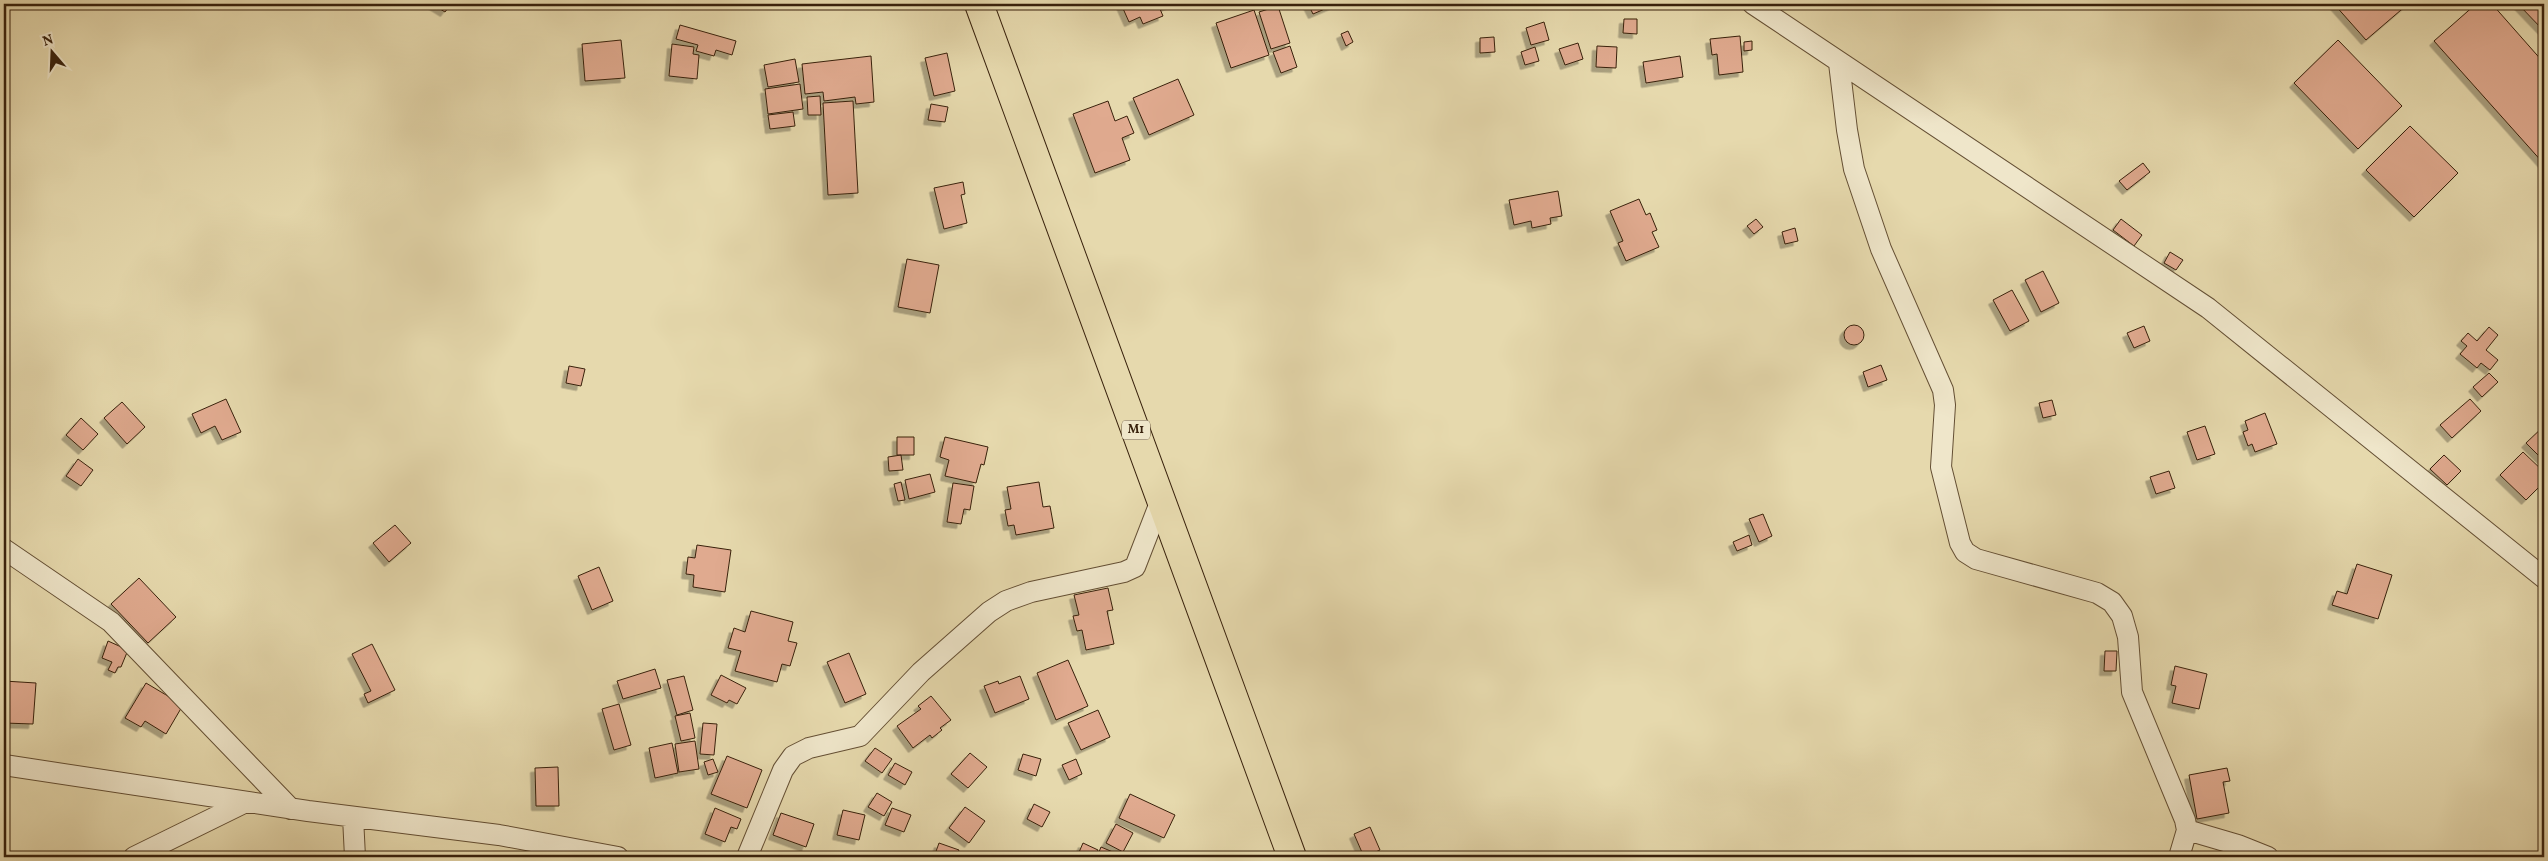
<svg xmlns="http://www.w3.org/2000/svg" width="2548" height="861" viewBox="0 0 2548 861" font-family="Vollkorn,serif">
<defs>
<filter id="shadow"><feDropShadow dx="-4.5" dy="4.5" stdDeviation="0" flood-color="#0004"/></filter>
</defs>
<rect width="100%" height="100%" fill="#e6d9ad"/>
<filter id="stains"><feTurbulence type="fractalNoise" baseFrequency=".004" numOctaves="4"/><feColorMatrix values="0 0 0 0 .2 0 0 0 0 .09 0 0 0 0 .02 0 0 0 .5 -.17"/></filter>
<radialGradient id="worn" r=".72"><stop offset=".6" stop-color="#630" stop-opacity="0"/><stop offset="1" stop-color="#630" stop-opacity=".3"/></radialGradient>
<path fill="#e0aa8f" stroke="#38210c" filter="url(#shadow)" d="M432 4H451L445 12Z
M1121 4H1172L1160 9 1163 16 1143 24 1140 17 1129 22Z
M1308 4H1334V5L1313 14Z
M2334 4H2408L2366 40Z
M2476 4H2492L2544 63V164L2434 41Z
M2518 4H2544V31Z
M1278 6 1290 43 1271 49 1259 12Z
M1254 10 1269 55 1231 68 1216 23Z
M1624 19H1637V34L1623 33Z
M1544 22 1549 40 1531 45 1526 28Z
M680 25 736 41 732 55 716 50 714 56 696 51 698 45 676 39Z
M1348 31 1353 42 1346 46 1341 34Z
M1740 36 1743 72 1719 75 1717 54 1712 55 1710 39Z
M1494 37 1495 52 1480 53V38Z
M621 40 625 78 585 81 582 44Z
M2338 40 2402 106 2358 149 2294 83Z
M1752 41V50L1744 51V42Z
M1578 43 1583 59 1565 65 1559 49Z
M672 44 694 47 693 54 699 55 697 79 669 76Z
M1290 46 1297 67 1281 73 1273 52Z
M1597 46 1617 47 1616 68 1596 67Z
M1535 47 1539 61 1525 65 1521 52Z
M947 53 955 91 934 96 925 58Z
M871 56 874 102 856 104 855 97 824 101 823 92 805 94 802 64Z
M1680 56 1683 77 1646 83 1643 62Z
M795 59 799 82 768 87 764 65Z
M1178 79 1194 115 1149 135 1133 98Z
M800 84 803 109 768 114 765 89Z
M820 96 821 115H808L807 97Z
M853 101 858 193 828 195 823 103Z
M1108 101 1115 121 1127 116 1134 133 1122 138 1130 160 1095 173 1073 114Z
M931 104 948 107 945 122 928 120Z
M793 112 795 126 770 129 768 115Z
M2410 126 2458 173 2414 217 2366 170Z
M2143 163 2150 172 2127 190 2119 181Z
M963 182 965 194 961 195 967 223 944 229 934 188Z
M1558 191 1562 216 1550 218 1551 224 1532 228 1531 221 1514 225 1509 200Z
M1639 199 1646 215 1650 213 1657 230 1652 232 1659 247 1626 261 1618 243 1623 241 1610 211Z
M1756 219 1763 227 1754 234 1747 226Z
M2121 219 2142 235 2134 246 2113 230Z
M1795 228 1798 241 1785 244 1782 232Z
M2170 252 2183 260 2176 270 2164 263Z
M907 259 939 265 930 313 898 307Z
M2043 271 2059 303 2041 312 2025 280Z
M2012 290 2029 321 2010 331 1993 300Z
M1844 335a10 10 0 1 1 20 0a10 10 0 1 1-20 0Z
M2144 326 2150 341 2134 348 2127 333Z
M2489 327 2498 335 2486 350 2498 360 2490 370 2481 363 2477 368 2460 354 2467 346 2461 341 2468 333 2477 341Z
M1881 365 1887 380 1868 387 1863 372Z
M569 366 585 369 581 386 566 383Z
M2489 373 2498 382 2482 397 2473 387Z
M226 399 241 432 222 440 215 426 201 433 192 414Z
M2470 399 2481 411 2452 438 2440 425Z
M2052 400 2056 415 2043 418 2039 403Z
M122 402 145 427 127 444 104 418Z
M2265 413 2277 444 2255 452 2252 444 2248 446 2243 432 2248 430 2245 421Z
M81 418 98 434 83 450 66 435Z
M2205 426 2215 454 2197 460 2187 432Z
M2544 426V461L2526 443Z
M897 437H914V455H897Z
M945 437 988 447 984 465 981 464 976 483 945 476 949 460 940 457Z
M2523 452 2544 472V482L2526 500 2500 475Z
M901 455 903 470 889 471 888 457Z
M2444 455 2461 471 2447 485 2430 469Z
M78 459 93 470 81 486 66 476Z
M2169 471 2175 488 2156 494 2150 477Z
M930 474 935 492 909 499 905 480Z
M901 482 905 500 898 501 894 484Z
M1039 482 1043 507 1050 506 1054 528 1016 535 1014 525 1008 526 1005 510 1011 509 1007 487Z
M953 483 974 486 970 510 964 509 961 524 947 522Z
M1763 514 1772 536 1759 542 1749 519Z
M395 525 411 543 389 562 373 543Z
M1749 535 1752 545 1737 551 1733 542Z
M697 545 731 550 725 592 693 587 694 575 686 574 688 557 695 558Z
M2357 564 2392 575 2378 619 2332 605 2337 591 2347 594Z
M599 567 613 601 592 610 578 576Z
M139 578 176 617 148 643 111 604Z
M1108 588 1113 610 1107 611 1114 644 1086 650 1082 630 1077 631 1073 616 1079 615 1074 595Z
M751 611 793 622 788 641 797 643 790 666 782 664 777 682 735 671 741 651 728 648 734 628 745 632Z
M108 641 128 650 121 667H118L115 673 108 670 112 662 102 658Z
M372 644 395 690 368 703 364 694 371 691 352 654Z
M2105 651H2117L2116 671H2104Z
M849 653 866 694 845 703 827 662Z
M1068 660 1088 706 1056 720 1037 673Z
M2175 666 2207 674 2199 709 2172 703 2176 686 2171 685Z
M655 669 661 688 623 699 617 681Z
M721 675 746 688 737 704 729 700 727 703 711 695Z
M684 676 693 710 677 715 667 680Z
M1020 676 1029 699 995 713 984 686 998 681 999 684Z
M4 681 36 683 33 724 4 723Z
M146 683 183 705 166 734 145 721 141 727 125 718Z
M931 696 951 720 940 728 942 730 932 738 930 735 913 748 897 726 921 709 918 706Z
M619 704 631 745 614 750 602 709Z
M1098 710 1110 737 1081 750 1068 723Z
M690 713 695 738 681 741 675 716Z
M703 723 717 724 714 755 700 754Z
M695 741 699 769 679 772 675 744Z
M672 743 678 773 655 778 649 748Z
M875 748 892 759 882 773 865 761Z
M970 753 987 767 968 788 951 774Z
M1023 754 1041 759 1036 776 1018 770Z
M727 756 762 770 747 808 711 794Z
M713 759 718 772 708 775 704 762Z
M1076 759 1082 774 1069 780 1062 765Z
M895 763 912 772 905 785 888 775Z
M558 767 559 806H536L535 768Z
M2227 768 2230 781 2223 782 2229 813 2197 819 2189 775Z
M877 793 892 802 884 816 868 807Z
M1130 794 1175 815 1164 838 1119 818Z
M1034 804 1050 812 1042 827 1027 819Z
M965 807 985 821 969 843 949 828Z
M715 808 741 819 737 829 731 827 725 842 705 834Z
M892 808 911 815 904 832 885 825Z
M843 810 865 815 859 840 837 835Z
M781 813 814 824 806 847 773 835Z
M1116 824 1133 833 1123 852 1106 843Z
M1370 827 1380 850 1364 857 1354 834Z
M939 843 959 850 956 857H934Z
M1083 843 1098 850 1095 857H1077Z
M1101 847 1120 855 1119 857H1097Z"/>
<g fill="none" stroke-linecap="round" stroke-linejoin="round">
<g stroke="#644f34" stroke-width="22">
<path id="minor" d="M1753 4 2208 308 2544 578
M1839 63 1847 130 1854 169 1881 249 1943 390 1945 405 1941 467 1960 543 1965 552 1976 559 2097 593 2112 602 2122 616 2128 637 2132 692 2185 820 2187 830 2179 857
M4 549 111 622 291 809
M4 765 308 811 499 835 618 857
M353 817 355 857
M2187 830 2238 845 2268 857
M134 857 246 802
M747 857 783 770 793 756 809 748 860 736 921 672 989 612 1006 601 1031 592 1124 572 1135 567 1161 500"/>
</g>
<g stroke="#38210c" stroke-width="30">
<path id="trunk" d="M979 4 1292 857"/>
</g>
<use href="#minor" stroke="#efe6ca" stroke-width="20"/>
<use href="#trunk" stroke="#e6d9ad" stroke-width="28"/>
</g>
<g text-anchor="middle" dominant-baseline="central" stroke-width="5" stroke-linejoin="round" paint-order="stroke">
<rect fill="#efe6ca" stroke="#6f5c45" stroke-width="1" x="1122" y="420.5" width="28" height="19" rx="4"/>
<g font-size="12" font-weight="bold" fill="#38210c">
<text x="1136" y="430">M1</text>
</g>
</g>
<rect width="2548" height="861" fill="none" stroke="#e6d9ad" stroke-width="20"/>
<rect x="5" y="5" width="2538" height="851" fill="none" stroke="#38210c" stroke-width="2.5"/>
<rect x="10" y="10" width="2528" height="841" fill="none" stroke="#38210c"/>
<g transform="translate(52 52) rotate(341)" stroke="#efe6ca" stroke-width="4" paint-order="stroke">
<path d="M0-4L9 19L0 12L-9 19Z" fill="#38210c"/>
<text y="-8" font-size="14" font-weight="bold" text-anchor="middle" fill="#38210c">N</text>
</g>
<rect width="100%" height="100%" filter="url(#stains)"/>
<rect width="100%" height="100%" fill="url(#worn)"/>
</svg>
